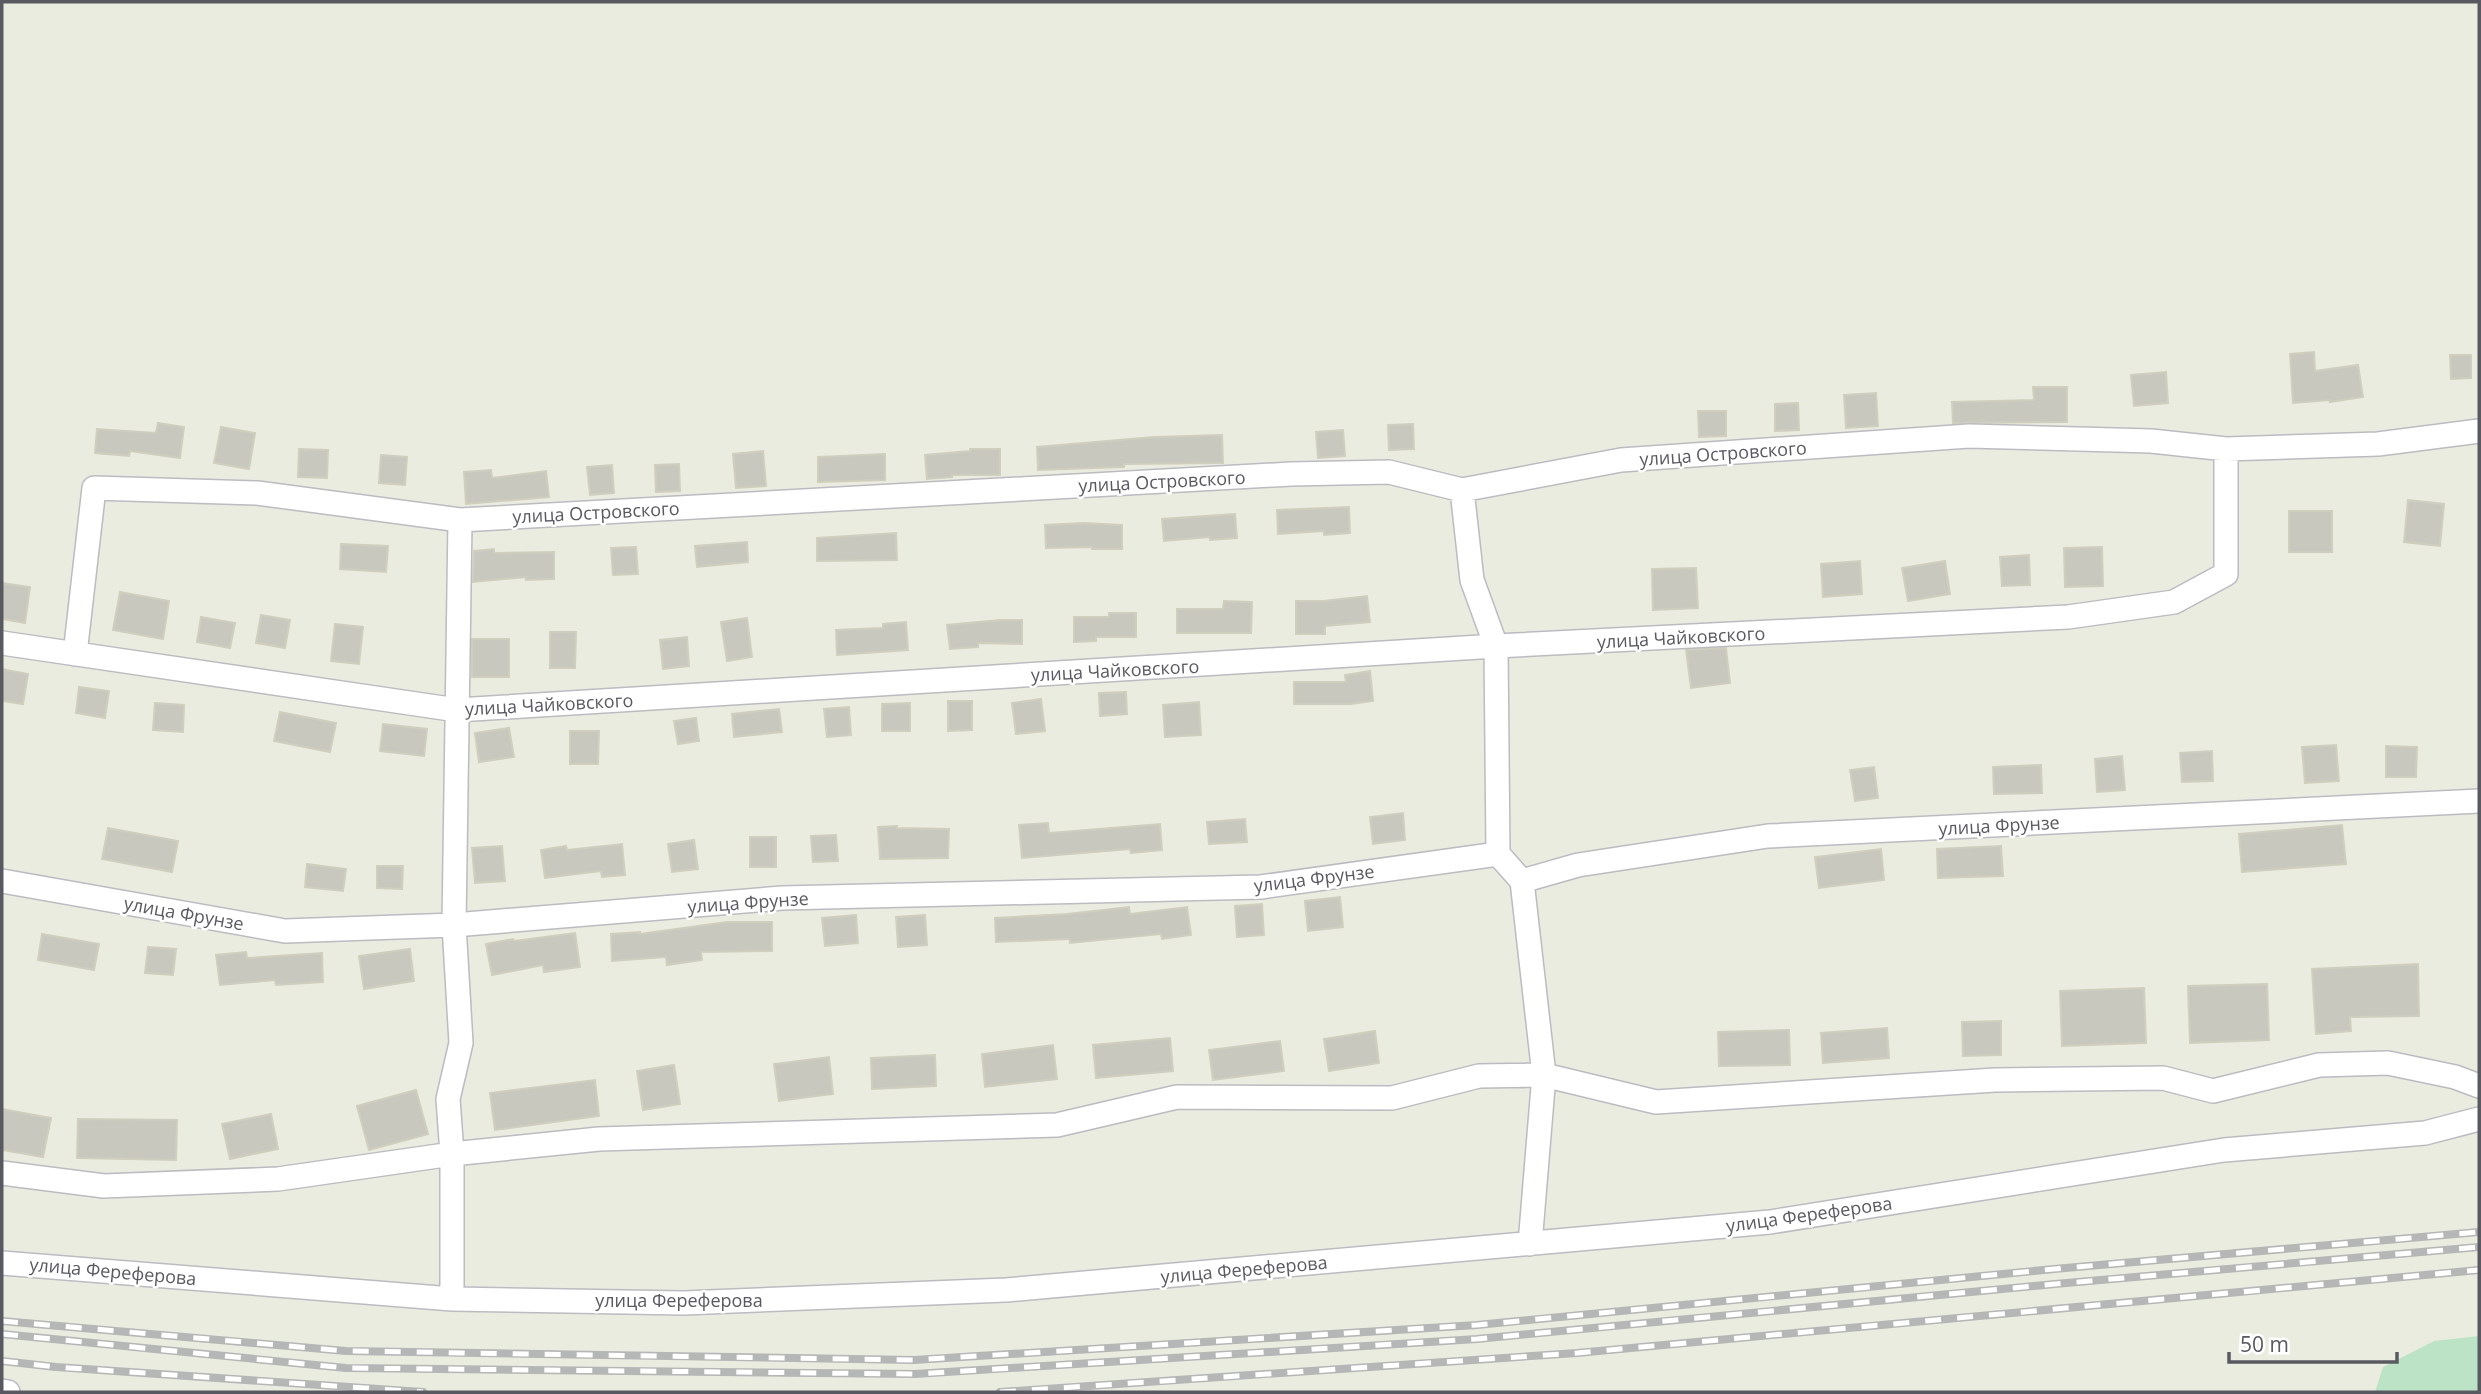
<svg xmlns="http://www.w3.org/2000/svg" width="2481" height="1394" viewBox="0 0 2481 1394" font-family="'Open Sans',sans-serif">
<rect width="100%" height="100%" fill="#ebece0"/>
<path fill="#bce3c5" d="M2479 1336V1392H2375L2383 1367 2434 1341Z"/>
<path fill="#c8c8bf" stroke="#d0cfbe" stroke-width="2" d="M2314 352 2315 371 2358 365 2363 397 2330 402V400L2293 403 2290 354Z
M2450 355H2471V378L2451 379Z
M2166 372 2168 403 2134 406 2131 375Z
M2033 387H2067V422L1953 423 1952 402 2034 400Z
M1876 393 1878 426 1846 428 1844 395Z
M1798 403 1799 430 1775 431V404Z
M1698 411H1726V436L1699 437Z
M158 423 184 427 180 458 130 451 129 456 95 453 97 429 156 433Z
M1413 424 1414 449 1389 450 1388 425Z
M221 427 255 433 249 469 214 463Z
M1343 430 1345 456 1318 458 1316 432Z
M1222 435 1223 463 1124 464V467L1038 470 1037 447 1154 437Z
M299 449 328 450 327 478 298 477Z
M970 449H1000V475H952V477L927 479 925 455 970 451Z
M763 451 766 486 736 488 733 454Z
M885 454V480L818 482V457Z
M381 455 407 457 405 485 379 483Z
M679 464 680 491 656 492 655 465Z
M612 465 614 493 590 495 587 467Z
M491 470 492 478 546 471 549 497 466 504 464 472Z
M2408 500 2444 504 2440 546 2404 542Z
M1349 507 1350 533 1324 535V531L1278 534 1277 510Z
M2289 511H2332V552H2289Z
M1235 514 1237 538 1210 540V537L1164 541 1162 519Z
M1083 523 1122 525V549H1092V547L1046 548 1045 525Z
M896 533 897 560 817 561V538Z
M747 542 748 562 697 567 695 546Z
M341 544 388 546 386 572 340 569Z
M636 547 638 574 613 575 611 548Z
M2102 547 2103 586 2065 587 2064 548Z
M494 549V553L554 552V579L526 580V577L473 582 474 551Z
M2029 555 2030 585 2002 586 2000 557Z
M1860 561 1862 594 1823 597 1821 564Z
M1945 561 1950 594 1908 601 1902 568Z
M1696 568 1698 608 1653 610 1652 569Z
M2 583 30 587 25 623 2 619Z
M120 592 169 601 163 639 113 630Z
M1367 596 1370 622 1325 626V634H1296V601H1323Z
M1224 601 1252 602 1251 633H1177V609H1223Z
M1109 613H1136V637H1096V641L1074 642V617H1109Z
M261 615 290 620 285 648 256 643Z
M201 617 235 623 230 648 197 642Z
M747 618 752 657 727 661 721 622Z
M1000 620H1022V644L978 643V647L950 649 947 625Z
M906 622 908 650 837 655 836 630 883 628V624Z
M335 624 363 627 359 664 331 661Z
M550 632H576L575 668H550Z
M687 637 689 666 663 669 660 640Z
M472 639H509V677H472Z
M1726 648 1730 683 1691 688 1686 650Z
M2 669 28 674 23 704 2 701Z
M1370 671 1373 701 1351 704H1294V682H1346L1345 675Z
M79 687 109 691 105 718 76 713Z
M1126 692 1127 714 1100 716 1099 693Z
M1041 699 1045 731 1016 734 1012 703Z
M948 701H972V730L948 731Z
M1199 702 1201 735 1165 737 1163 705Z
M155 703 184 705 183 732 153 730Z
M910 703V731H882V704Z
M849 707 851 735 827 737 824 709Z
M779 709 782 732 734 737 732 714Z
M280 712 336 723 330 752 274 741Z
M696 718 699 741 678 744 674 721Z
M383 724 427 729 424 756 380 751Z
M509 728 514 757 479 762 475 733Z
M570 731H599L598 764H570Z
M2336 745 2339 781 2305 783 2302 747Z
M2386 746 2417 747 2416 777H2386Z
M2212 751 2213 781 2182 782 2180 753Z
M2122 756 2125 790 2097 792 2095 759Z
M2041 765 2042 793 1994 794 1993 767Z
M1874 767 1878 798 1855 801 1850 770Z
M1403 813 1405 840 1373 844 1370 817Z
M1245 819 1247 842 1209 844 1207 822Z
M1048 823 1049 833 1160 824 1162 850 1131 853 1130 849 1022 858 1019 825Z
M2342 825 2346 864 2242 872 2239 834Z
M897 826V828L949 829 948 858 880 859 878 827Z
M108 828 178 841 172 872 102 859Z
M836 835 838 861 813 862 811 836Z
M750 837H776V867H750Z
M694 840 698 869 672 872 668 844Z
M622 844 625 875 602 877 601 871 545 878 541 850 566 846 567 850Z
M502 846 505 881 475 883 472 848Z
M2001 846 2003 876 1938 878 1937 849Z
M1881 849 1884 880 1819 888 1815 857Z
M307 864 346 869 343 891 305 887Z
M377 866H403L402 889 377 888Z
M1340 897 1343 927 1308 931 1305 901Z
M1262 904 1264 935 1237 937 1235 906Z
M1129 907 1130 914 1187 907 1191 935 1162 939 1161 934 1070 943V939L996 942 995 918 1067 914Z
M856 915 858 943 825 946 822 918Z
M925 915 927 945 898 947 896 917Z
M727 922H772V951L701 952 702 960 667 965 666 957 612 961 611 934 640 932V934Z
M575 933 580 967 544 972 543 965 492 975 486 944 513 939 514 941Z
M42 934 99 944 94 970 38 960Z
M148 947 176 949 173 975 145 973Z
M410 949 414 981 364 989 359 956Z
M246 952 247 958 322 953 323 982 276 985 275 980 220 985 216 955Z
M2418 964 2419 1016 2350 1017 2351 1031 2316 1034 2312 969Z
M2267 984 2269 1040 2190 1043 2188 986Z
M2144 988 2146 1043 2062 1046 2060 991Z
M2001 1021V1055L1963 1056 1962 1022Z
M1887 1028 1889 1058 1823 1063 1821 1033Z
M1789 1030 1790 1065 1719 1066 1718 1032Z
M1375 1031 1379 1063 1329 1071 1324 1039Z
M1170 1038 1173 1071 1096 1078 1093 1045Z
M1280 1041 1284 1071 1213 1080 1209 1050Z
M1053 1045 1057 1079 985 1087 982 1054Z
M935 1055 936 1086 872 1089 871 1058Z
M829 1057 833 1094 779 1101 774 1064Z
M674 1065 680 1104 643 1110 637 1071Z
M595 1080 599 1116 495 1130 490 1093Z
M416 1090 428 1134 369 1150 357 1106Z
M2 1109 51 1118 43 1157 2 1150Z
M271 1114 278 1149 230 1159 222 1124Z
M78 1119 177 1120 176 1160 77 1158Z"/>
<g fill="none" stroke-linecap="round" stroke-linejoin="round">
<g stroke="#bbbbc2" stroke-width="26">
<path id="minor" d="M1462 490 1472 580 1496 646 1498 854 1522 881 1544 1075 1530 1244
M2 643 457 710 1496 646 2068 617 2174 602 2226 574V449L2378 444 2479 431
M75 654 94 488 257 493 460 520 1291 474 1389 472 1462 490 1621 460 1969 436 2151 441 2226 449
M2 881 285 931 454 925 782 898 1261 887 1498 854
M1522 881 1578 865 1768 836 2479 801
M2 1173 104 1186 278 1179 452 1154 599 1139 1057 1125 1177 1097 1392 1098 1479 1076 1544 1075 1656 1102 1995 1080 2163 1078 2213 1091 2319 1065 2388 1063 2455 1077 2479 1086
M2 1263 452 1299 684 1303 1006 1290 1770 1222 2224 1150 2425 1133 2479 1119
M452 1299V1154L448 1099 461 1043 454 925 460 520
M2 1391 8 1392"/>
</g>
<use href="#minor" stroke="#fff" stroke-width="23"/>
<g stroke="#b5b6b6" stroke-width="8">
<path id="rail" d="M2 1321 346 1351 914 1360 1477 1325 2054 1269 2479 1232
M2 1334 346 1368 915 1374 1477 1339 2055 1284 2479 1247
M2 1361 56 1367 423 1392
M1000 1392 1577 1353 2479 1270"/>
</g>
<use href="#rail" stroke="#fff" stroke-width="5" stroke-dasharray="16" stroke-linecap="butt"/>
</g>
<g text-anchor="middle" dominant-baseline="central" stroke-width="5" stroke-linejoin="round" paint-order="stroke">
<g font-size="18" fill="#595a61" stroke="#fff">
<text transform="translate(1723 453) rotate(-4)">улица Островского</text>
<text transform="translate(1162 481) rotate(-3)">улица Островского</text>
<text transform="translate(596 512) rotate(-3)">улица Островского</text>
<text transform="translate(1681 637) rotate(-3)">улица Чайковского</text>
<text transform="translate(1115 670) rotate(-3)">улица Чайковского</text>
<text transform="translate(549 704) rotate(-3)">улица Чайковского</text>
<text transform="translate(1999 825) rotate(-3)">улица Фрунзе</text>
<text transform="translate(1314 878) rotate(-7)">улица Фрунзе</text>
<text transform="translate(748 902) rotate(-4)">улица Фрунзе</text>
<text transform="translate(184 913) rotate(10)">улица Фрунзе</text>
<text transform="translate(1809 1214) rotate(-8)">улица Фереферова</text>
<text transform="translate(1244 1269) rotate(-5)">улица Фереферова</text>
<text transform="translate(113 1271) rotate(5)">улица Фереферова</text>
<text x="679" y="1300">улица Фереферова</text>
</g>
</g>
<rect width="2481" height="1394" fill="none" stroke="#595a61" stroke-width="7"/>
<path d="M2229 1352v10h168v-10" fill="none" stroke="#595a61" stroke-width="3.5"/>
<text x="2240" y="1352" font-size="21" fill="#595a61" stroke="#ffffff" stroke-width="5" paint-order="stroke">50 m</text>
</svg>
